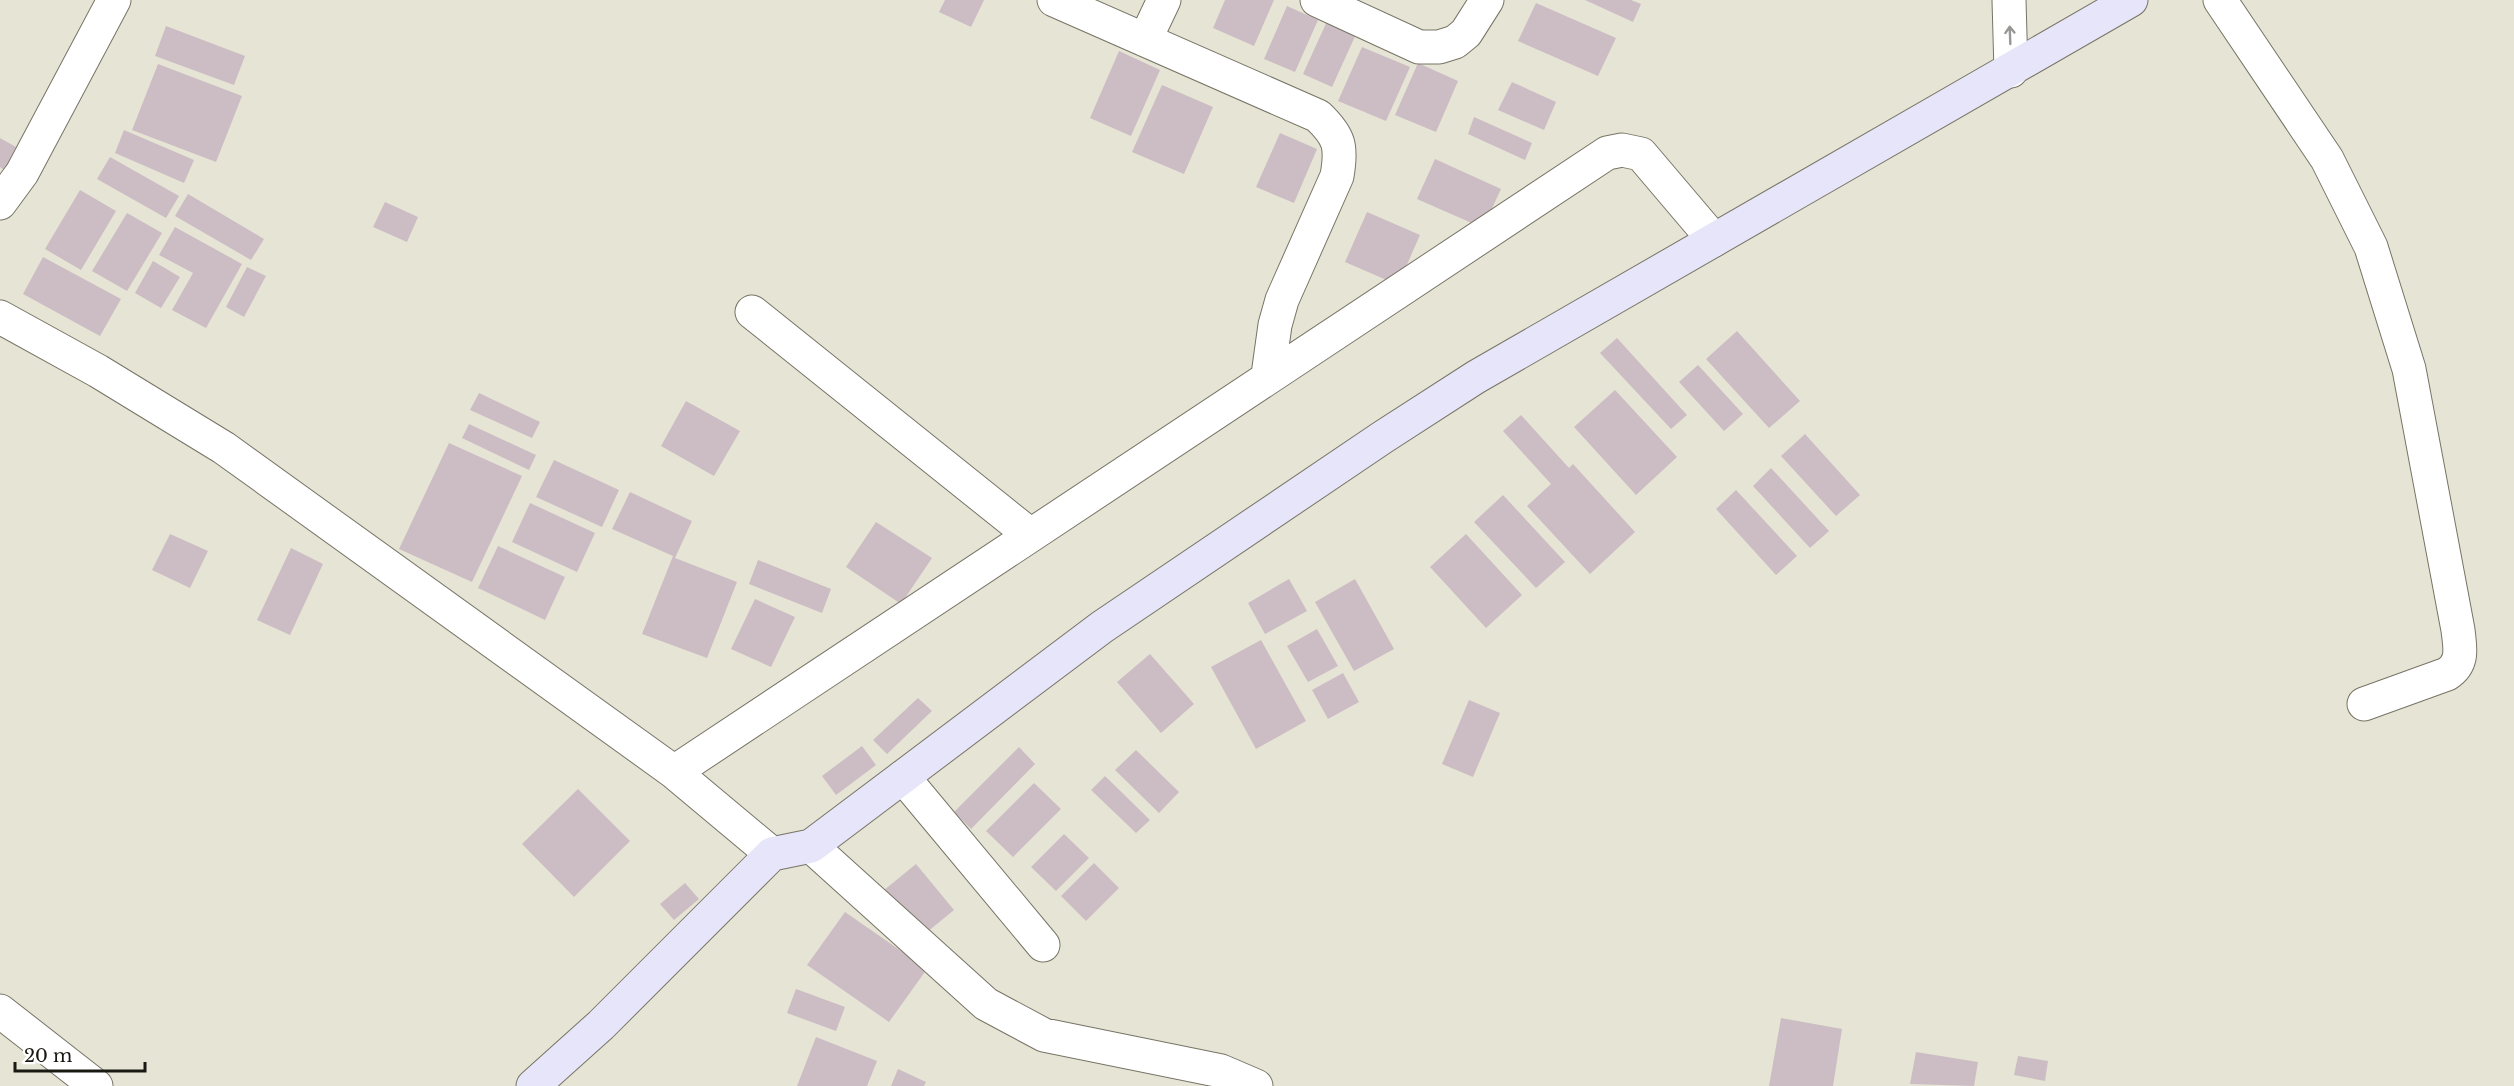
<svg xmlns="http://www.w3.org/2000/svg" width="2514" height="1086" viewBox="0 0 2514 1086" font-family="'Libre Baskerville',serif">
<rect width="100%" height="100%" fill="#e6e4d4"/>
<path fill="#ccbdc5" d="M945 0H984L971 27 939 12Z
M1225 0H1274L1254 46 1213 28Z
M1585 0H1631L1641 4 1633 22Z
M1536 3 1616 38 1598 76 1518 41Z
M1287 6 1318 20 1295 72 1264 59Z
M1328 19 1357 32 1332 87 1303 74Z
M166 26 245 56 234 85 155 56Z
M1362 47 1410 67 1386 121 1338 101Z
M1119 51 1160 70 1131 136 1090 118Z
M1418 63 1458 81 1436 132 1395 115Z
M158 64 242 96 216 162 132 130Z
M1512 82 1556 102 1544 130 1498 110Z
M1162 85 1213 107 1184 174 1132 152Z
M1474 117 1532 143 1525 160 1468 134Z
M124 130 194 160 184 183 115 153Z
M1280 133 1317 149 1294 203 1256 187Z
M0 138 16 147 4 170 0 167Z
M110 157 179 196 166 218 97 179Z
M1435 159 1501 189 1483 228 1417 199Z
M80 190 116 211 81 270 45 249Z
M188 194 264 239 251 260 175 216Z
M385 202 418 217 407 242 373 227Z
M1367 212 1420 235 1398 285 1345 262Z
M127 213 162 233 127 291 92 271Z
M175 227 242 264 206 328 172 310 193 273 159 255Z
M43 257 121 299 100 336 23 294Z
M153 261 180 277 161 308 135 293Z
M247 267 266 276 244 317 226 307Z
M1737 331 1800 401 1769 428 1706 359Z
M1617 338 1687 415 1671 429 1600 353Z
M1698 365 1743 414 1724 431 1679 382Z
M1615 390 1677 457 1636 495 1574 427Z
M479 393 540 422 532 438 470 410Z
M686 401 740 431 714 476 661 446Z
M1521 415 1569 468 1573 464 1635 532 1590 574 1527 506 1551 484 1503 431Z
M469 424 536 455 529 470 462 438Z
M1805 434 1860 495 1836 516 1781 456Z
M449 443 522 476 472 582 399 549Z
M554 460 619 490 602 527 536 497Z
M1771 468 1829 531 1810 548 1753 486Z
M1736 490 1797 556 1776 575 1716 509Z
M630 492 692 521 675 558 737 582 707 658 642 634 673 556 612 529Z
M1503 495 1565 562 1536 588 1474 522Z
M530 503 595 533 577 572 512 542Z
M876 522 932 558 901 604 846 567Z
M170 534 208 551 190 588 152 570Z
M1466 534 1522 595 1486 628 1430 567Z
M498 546 565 577 545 620 478 588Z
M291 548 323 564 290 635 257 620Z
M758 560 831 589 822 613 749 584Z
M1289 579 1307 611 1265 634 1248 603Z
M1355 579 1394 649 1354 671 1315 602Z
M755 599 795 617 771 667 731 649Z
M1317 629 1338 666 1308 682 1287 646Z
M1261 640 1306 721 1256 749 1211 667Z
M1150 654 1194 704 1161 733 1117 682Z
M1343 673 1359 702 1328 719 1312 690Z
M918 698 932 711 887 754 873 740Z
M1469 700 1500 713 1473 777 1442 764Z
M862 746 876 765 836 795 822 776Z
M1019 747 1035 764 971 829 954 812Z
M1136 750 1179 792 1159 813 1115 770Z
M1105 776 1150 820 1136 833 1091 790Z
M1034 783 1061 809 1013 857 986 831Z
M578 789 630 841 574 897 522 844Z
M1064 834 1089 858 1056 891 1031 867Z
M1094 863 1119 888 1086 921 1061 896Z
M916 864 954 910 921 937 883 891Z
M685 883 699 899 674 920 660 904Z
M845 912 927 969 889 1022 807 965Z
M796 989 845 1007 836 1031 787 1013Z
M1781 1018 1842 1029 1833 1086H1769Z
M816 1037 877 1061 867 1086H797Z
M1916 1052 1978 1062 1974 1086 1910 1084Z
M2018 1056 2048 1061 2045 1081 2014 1075Z
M898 1069 926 1082 924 1086H891Z"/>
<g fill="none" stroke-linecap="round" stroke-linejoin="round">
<g stroke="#777466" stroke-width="35">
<path id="street" d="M1054 0 1318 116C1340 137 1342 147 1337 176L1282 300 1275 325 1268 375
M1317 0 1419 47H1439L1455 42 1466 33 1487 0
M2009 0 2011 71
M2220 0 2327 159 2371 247 2409 369 2458 630C2460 648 2464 663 2447 674L2364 704
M1145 40 1164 0
M0 203 22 173 114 0
M752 312 1029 534
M0 317 98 371 224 448 674 772 772 854
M674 772 1607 153 1622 150 1641 154 1714 240
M903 777 1043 945
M811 846 986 1004 1044 1035 1221 1071 1256 1086
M0 1011 96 1086"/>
</g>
<g stroke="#777466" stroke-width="35">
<path id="secondary" d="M533 1086 601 1025 772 854 811 846 1102 627 1383 437 1476 377 2131 0"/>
</g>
<use href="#street" stroke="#fff" stroke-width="33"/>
<use href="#secondary" stroke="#e6e5f9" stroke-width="33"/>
</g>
<defs><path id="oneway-shaft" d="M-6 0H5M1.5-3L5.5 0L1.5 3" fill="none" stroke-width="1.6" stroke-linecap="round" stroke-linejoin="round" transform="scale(1.5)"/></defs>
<use stroke="#989795" href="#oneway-shaft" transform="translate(2010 35) rotate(-92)"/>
<path d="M15 1062v9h130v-9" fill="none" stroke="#191813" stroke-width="3"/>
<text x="24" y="1062" font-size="18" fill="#191813" stroke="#ffffff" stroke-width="4.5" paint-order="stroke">20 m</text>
</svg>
